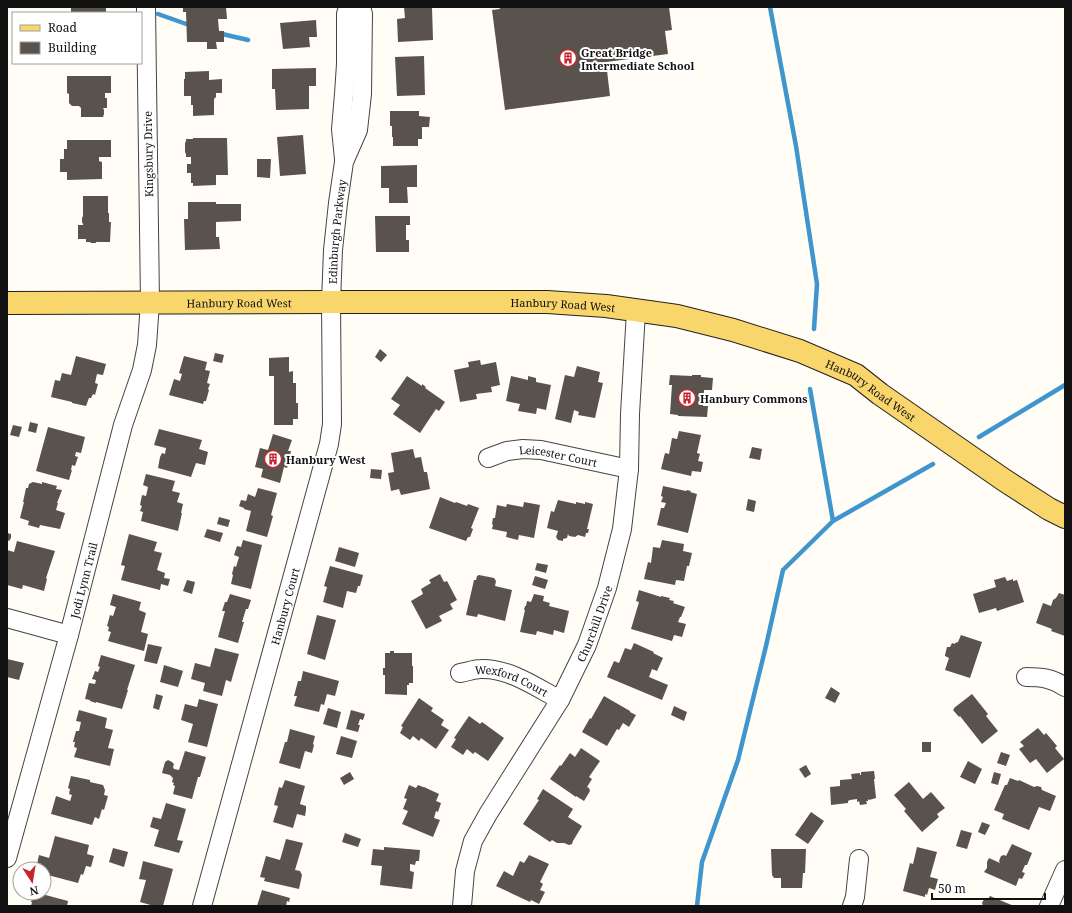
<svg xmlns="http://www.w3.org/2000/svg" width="1072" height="913" viewBox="0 0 1072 913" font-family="'Noto Serif',serif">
<rect width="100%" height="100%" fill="#fffdf5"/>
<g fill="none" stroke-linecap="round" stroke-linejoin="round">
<path stroke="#3f96cf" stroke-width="4.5" d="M770 7 796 146 817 284 814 329
M158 14 192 26
M218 33 248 40
M810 389 833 521
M979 437 1065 385
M697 906 702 862 738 760 766 646 783 570 833 521 933 464"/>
</g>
<path fill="#5a524d" d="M71 7H106V13H71Z
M183 7H226L227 19H218L219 31H224V42H216L217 49H207V42H187L186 12H183Z
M404 7H432L433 40 398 42 397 19 405 18Z
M499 7H669L672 30 665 31 668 54 606 62 610 96 505 110 492 10 500 9Z
M316 20 317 37H309L310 47 283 49 280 23Z
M424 56 425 95 397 96 395 57Z
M316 68V86H309V109L276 110 275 89H272V69Z
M209 71V80L222 79V93H216V97L214 99V115L193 116V105H191V96H184V79H185V72Z
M67 76H111V93H105V98H107V108H103L104 110V114L103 117H81V108L79 106H72L69 103V94L67 93Z
M390 111H419V116L430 117 429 127H422V139H418V146H393V137H392V126H390Z
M303 135 306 174 280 176 277 137Z
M193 138H227L228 175H216V185L193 186V183H191V173H187V164H191V157H186V154L185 152V143L186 141V139H193Z
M67 140H111V157H99V161L102 162V179L67 180V172H60V159H64V149H67Z
M257 159H271L270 178 257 177Z
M417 165V187H407L408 203H389V188H381V166Z
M83 196H108V213H109V222H111L110 242H96V243H91L90 242H86V239H78V225H83V224L82 222V218L83 216Z
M188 202H216V204H241V221L216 222V237H219L220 249 185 250 184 219H188Z
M375 216H410V225H406V240H409V252H376Z
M380 349 387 355 381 362 375 357Z
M215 353 224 355 222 363 213 361Z
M76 356 106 364 103 375 97 374 95 383 98 384 95 395 93 394 91 398H89L86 406 72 403V402L51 397 55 380 60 381 62 373 71 375Z
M184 356 207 362 205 370 210 371 207 383 210 384 208 389 209 390 206 401H204L203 404 169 395 174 379 180 381 182 374 179 373Z
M289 357V372L293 371V383H296V403H298V419H293V425H274V376H269V358Z
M480 360 481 365 496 362 500 385 491 387 492 392 476 394 477 399 460 402 454 370 469 367 468 362Z
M577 366 600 372 598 382 603 383 595 418 578 415 579 412 574 410 571 423 555 419 565 375 574 377Z
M670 375 692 376V375H701V377L713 378 712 390H704L703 406H708L707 417 678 416V415L670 414 672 385H669Z
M407 376 422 386V384L426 387 425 388 445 402 439 411 436 409 420 433 393 414 400 405 391 399Z
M511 376 528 380V376L536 378V382L551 385 546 410 537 408 536 414 518 411 520 404 506 401Z
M30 422 38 424 36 433 28 431Z
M13 425 22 427 19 437 10 435Z
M48 427 85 437 81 453 76 452 75 456 78 457 75 466 72 465 71 470H72L69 480 36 471Z
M159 429 202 440 199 449 208 452 205 465 196 463 191 477 158 468 160 457 162 453 165 454 166 448 154 445Z
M679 431 701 435 697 453 700 454 698 461 703 462 701 472 692 471 691 476 661 469 665 453 669 454 672 438 677 439Z
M273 434 292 440 288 451H291L287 468 284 467 280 483 261 477 263 469 255 467 260 448 268 450Z
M752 447 762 449 760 460 749 458Z
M413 449 415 458 421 457 424 472H427L430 489 401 495 399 489 391 491 388 473 394 472 391 453Z
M371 469 382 470 381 479 370 478Z
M146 474 175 481 172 491 180 493 177 502 183 504 181 513H182L178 531 141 521 143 512 140 511 142 506 140 505 142 495 146 496 148 487 143 485Z
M33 482 42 484V482L57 486 56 489 62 490 57 503H58L56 510 65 513 60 529 40 525 39 528 28 525 29 521 20 518 24 502H23L26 488H28L29 484Z
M663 486 686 491 687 490 691 491 690 492 697 494 688 533 657 525 661 508H664L666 503 661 502 663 497 661 496Z
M258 488 277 493 271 515 273 516 267 537 246 531 251 511 244 509V508L239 506 241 500 246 501 248 494 255 497Z
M440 497 455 503 456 502 467 506 468 504 479 508 471 528 473 529 470 537H468L466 541 429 528Z
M748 499 756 501 754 512 746 510Z
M558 500 576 504V502L585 504V502L593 504 587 529H589L588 533H586L585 537 578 535 575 537 569 536 568 534 567 538 563 539V541L558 540 556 537 558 531 547 528 551 511 554 512Z
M524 502 540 505 534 538 519 535 518 540 506 537 507 532 492 529 493 525 492 524 493 518H495L497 505 506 507 507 504 523 507Z
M219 517 230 520 228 527 217 524Z
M207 529 223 533 220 542 204 537Z
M7 533 11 534V538L9 541 7 540Z
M129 534 157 542 154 551 162 553 157 570 165 573 164 578 170 579 168 586 161 584 160 590 121 580 125 566 121 565Z
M243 540 262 545 251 589 231 584 233 575 232 574 234 566 236 567 239 557 234 555 237 546 241 547Z
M662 540 684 544 683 551 692 553 689 566H687L684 581 676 580 675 585 644 579 648 562 651 563 653 547 660 548Z
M17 541 55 551 46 578 47 579 44 591 23 585 22 589 7 585V550L14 552Z
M339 547 359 553 355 567 335 561Z
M537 563 548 565 546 573 535 570Z
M330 566 363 575 360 586H358L356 593 347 591 343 608 323 602 327 587 324 586Z
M440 574 444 582 447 581 457 600 450 604 453 609 439 616 442 621 426 629 411 601 423 594 421 589 431 583 429 580Z
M479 575 494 578 496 581 495 586 512 590 505 621 478 614 477 617 466 615 474 580H476L477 576Z
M535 576 548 580 545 589 532 585Z
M1005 577 1007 581 1013 579V581L1017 580 1024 602 997 611 996 608 979 613 973 594 996 587 994 580Z
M187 580 195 582 192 594 183 591Z
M639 590 661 597V596L670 598 669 600 674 601 673 603 685 607 681 617H680L678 622 686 624 682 637 674 635 672 641 631 629 639 602 636 601Z
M1059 593 1065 595V636L1051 631 1052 629 1036 623 1043 603 1051 606 1053 600 1056 598Z
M113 594 141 602 139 610 146 613 141 632 148 634 144 651 108 641 111 632 108 631 109 627 107 626 110 615 113 616 116 607 110 605Z
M230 594 251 600 248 609H246L242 622H244L238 643 218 637 225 611H222L225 602H227Z
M534 594 544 596 543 601 550 603 549 606 569 611 564 633 554 630 553 635 537 631 536 635 520 632 525 610H524L525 606H526L527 601 531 602Z
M317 615 336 620 325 660 307 654Z
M961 635 982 642 970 678 945 670 949 658 945 656V655L947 647H950L952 643 955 644V643L958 642Z
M634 643 654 652 653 653 663 658 657 671 652 669 649 677 668 685 662 700 607 677 614 661 619 663 625 648 631 650Z
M148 644 162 647 157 664 144 661Z
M215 648 239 654 231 682 226 680 222 696 203 691 205 683 191 679 195 663 210 667Z
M390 651H394V653H412V666H413V683H409V685H407V695L385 694V675H383V668H385V653H390Z
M101 655 135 665 127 690H128L122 709 96 702V703L90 701V700L85 699 89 683 95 684 96 680 92 679 95 671 98 672 100 667 98 666Z
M7 659 24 663 19 680 7 677Z
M164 665 183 671 178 687 160 682Z
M303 671 339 681 335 696 327 694 324 705 321 704 319 712 294 706 297 696H294L298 681H301Z
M831 687 840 693 835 703 825 698Z
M156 694 163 696 159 710 153 708Z
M972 694 988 714 986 716 998 731 982 744 960 716 959 717 953 710 954 709V708Z
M604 696 630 711V712L636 715 629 727 623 723 619 730 617 729 607 746 582 732 590 718 591 719Z
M419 698 433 708 431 711 444 720 441 725 449 730 436 749 421 738 419 741 413 736 410 740 400 733 403 727 401 726Z
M199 699 218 704 207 747 188 742 193 724 181 720 185 704 197 707Z
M674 706 687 712 684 721 671 715Z
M328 708 341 712 337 728 323 724Z
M79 710 107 718 105 728 113 730 108 748 114 749 110 766 74 757 77 748 74 747 75 742H73L76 731H79L81 722 76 721Z
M351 710 365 714 363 720 360 719 358 725H360L358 732 346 729Z
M469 716 480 724 482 722 504 738 488 761 475 752 473 754 467 749 463 755 451 747 456 739 454 738Z
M1038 728 1044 735 1046 733 1057 746 1055 748 1064 759 1047 773 1036 759 1030 763 1019 749 1024 746 1020 742Z
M290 729 315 736 313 744 314 745 312 753 305 751 300 769 279 763 285 742H287Z
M341 736 357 741 352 758 336 754Z
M922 742H931V752H922Z
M581 748 600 761 589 777 592 779 587 787 589 788 590 791 584 801 576 796V797L550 779 560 765 561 766 570 753 575 757Z
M185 751 206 757 200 777H198L192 799 173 794 175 786 173 785 174 783 172 782 173 778 170 775 162 773 165 762 168 760 172 762 174 764 173 767 174 769 179 770Z
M1001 752 1010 755 1006 766 997 763Z
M968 761 982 769 975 784 960 777Z
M806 765 811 774 805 778 799 769Z
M874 771 875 779H874L876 798 869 800 868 799V801H866L867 804 860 805 859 801 857 802V799L850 800 848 801V803L831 805 830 787 840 786V780L852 779 851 774 860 773V775H861V772Z
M350 772 354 779 344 785 340 778Z
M994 772 1001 774 998 785 991 783Z
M71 776 90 780V782L103 785 105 790 104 795 108 796 104 810 102 809 99 819 95 817 92 825 51 814 56 796 70 801 72 795 69 794 70 789 68 788Z
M1010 778 1018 781 1019 780 1034 787 1037 786 1041 787 1042 790 1056 796 1050 811 1039 807 1029 830 1002 819 1004 814 994 810 1005 785H1007Z
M285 780 305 786 300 804 306 806V810L305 816 297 814 293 828 273 822 278 806 274 805 279 787 282 788Z
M909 782 923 799 931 792 945 808 937 814 939 817 922 832 904 811 906 809 894 795Z
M409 785 416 788 418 785 423 787H424L439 794 436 801 441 803 438 812 436 811 434 818 440 820 433 837 402 824 408 811 403 809 407 799 404 798Z
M543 789 573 809 568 817 582 826 573 841 572 844 569 845 564 843H557L552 840 550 842 523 824 539 800 537 799Z
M166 803 186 809 177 840 183 841 179 853 154 846 159 830 150 827 153 817 161 819Z
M811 812 824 821 808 844 795 835Z
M982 822 990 825 985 835 978 832Z
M961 830 972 833 967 849 956 846Z
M345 833 361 839 358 847 342 842Z
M55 836 89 845 87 854 94 856 91 867 86 866 83 875 81 874 78 883 44 874V869H36L38 864H37L39 855 49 858Z
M286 839 303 843 295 870 300 871 302 875 299 889 264 881 265 878 260 877 266 856 280 860Z
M1012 844 1032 853 1027 865H1025L1022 872 1025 873 1022 879 1019 878 1016 886 984 872 987 868V862L989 858 1000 863 999 861 1001 856 1004 855 1006 856Z
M384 847 420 850 419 861H416L415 865 410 864V871L414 872 412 889 380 885 382 866 371 865 373 849 384 850Z
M917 847 937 852 930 877 938 879 935 890 929 888 927 895 925 894V897L903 891 910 863 913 864Z
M113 848 128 852 124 867 109 862Z
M771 849H806L805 873H803L802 888H781V878H774L772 875Z
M529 855 549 864 540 882 543 884 540 890 545 892 539 904 531 900 530 902 496 886 504 871 513 876 520 861 524 863Z
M143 861 173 869 163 906H154L140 902 146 880 139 879Z
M262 890 290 898 289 902 287 901 286 906H257Z
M34 893H38L68 901 67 906H31L32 902H31Z
M990 896 1014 906H983L982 903 984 899H988Z"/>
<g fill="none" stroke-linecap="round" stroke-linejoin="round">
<g stroke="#444" stroke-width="20">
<g id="minor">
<path d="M344 159 341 129 344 94 346 64V14L348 7"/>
<path id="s1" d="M488 458 507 451 523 449 541 450 629 469"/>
<path d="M7 618 69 635"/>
<path id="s2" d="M460 673C467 672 474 669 481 669 509 668 536 687 560 700"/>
<path d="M1026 677C1041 677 1052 678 1065 687"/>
<path id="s3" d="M7 858 69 635 123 425 142 370 147 345 150 302 146 7"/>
<path id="s4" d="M202 906 329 444 332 424 331 302 333 250 338 203 344 162 358 130 362 94 363 14 361 7"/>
<path id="s5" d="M462 906 465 871 473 841 488 814 560 700 587 645 607 588 622 529 629 469 630 414 636 311"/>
<path d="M852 906 855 897 859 859"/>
<path d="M1049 906 1065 870"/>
</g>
</g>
<g stroke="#222" stroke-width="24">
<g id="major">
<path id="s6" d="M7 303 331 302H547L606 306 677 316 733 330 800 351 856 375 880 394 1004 480 1049 509 1065 517"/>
</g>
</g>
<use href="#minor" stroke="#fff" stroke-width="18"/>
<use href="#major" stroke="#f9d66b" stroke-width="22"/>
</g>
<defs>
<g id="building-ring" transform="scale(0.9)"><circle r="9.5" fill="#fff" stroke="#c4262e" stroke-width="1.5"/><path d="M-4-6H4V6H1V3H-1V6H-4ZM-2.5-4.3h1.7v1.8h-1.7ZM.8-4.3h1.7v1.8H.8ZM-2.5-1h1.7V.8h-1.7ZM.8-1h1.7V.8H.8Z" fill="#c4262e"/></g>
</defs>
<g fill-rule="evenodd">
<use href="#building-ring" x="568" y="58"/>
<use href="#building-ring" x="687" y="398"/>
<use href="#building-ring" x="273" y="459"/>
</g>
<g text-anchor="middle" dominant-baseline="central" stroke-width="4" stroke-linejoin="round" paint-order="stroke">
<g font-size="11" font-weight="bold" fill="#111" stroke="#fff" text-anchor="start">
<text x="581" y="52">Great Bridge<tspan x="581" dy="13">Intermediate School</tspan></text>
<text x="700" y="398">Hanbury Commons</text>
<text x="286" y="459">Hanbury West</text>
</g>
<g font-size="11" fill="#111" stroke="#fff">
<text transform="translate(148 154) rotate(-91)">Kingsbury Drive</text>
<text stroke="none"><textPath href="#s4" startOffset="692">Edinburgh Parkway</textPath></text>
<text stroke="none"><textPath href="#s6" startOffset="232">Hanbury Road West</textPath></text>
<text stroke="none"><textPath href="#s6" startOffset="556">Hanbury Road West</textPath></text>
<text stroke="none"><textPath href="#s6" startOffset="880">Hanbury Road West</textPath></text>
<text stroke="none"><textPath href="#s1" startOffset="72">Leicester Court</textPath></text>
<text stroke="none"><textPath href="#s3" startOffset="288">Jodi Lynn Trail</textPath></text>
<text stroke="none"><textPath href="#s4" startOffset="311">Hanbury Court</textPath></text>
<text stroke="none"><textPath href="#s5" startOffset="316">Churchill Drive</textPath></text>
<text stroke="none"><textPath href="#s2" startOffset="54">Wexford Court</textPath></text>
</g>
</g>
<rect width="1072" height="913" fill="none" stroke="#111111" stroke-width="16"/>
<rect x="12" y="12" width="130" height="52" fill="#ffffff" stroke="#a0a0a0"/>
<rect x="20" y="25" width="20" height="6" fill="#f9d66b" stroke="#a0a0a0"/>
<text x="48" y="32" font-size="12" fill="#111111">Road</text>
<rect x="20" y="42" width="20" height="12" fill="#5a524d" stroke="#a0a0a0"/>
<text x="48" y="52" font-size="12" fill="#111111">Building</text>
<g transform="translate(32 881) rotate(168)"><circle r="19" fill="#ffffff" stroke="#a0a0a0"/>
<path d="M0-3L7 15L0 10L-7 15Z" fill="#c4262e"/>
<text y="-6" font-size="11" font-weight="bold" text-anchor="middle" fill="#111111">N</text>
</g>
<path d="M932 893v6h113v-6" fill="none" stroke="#111111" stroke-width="2"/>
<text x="938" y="893" font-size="12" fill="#111111" stroke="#ffffff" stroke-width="3" paint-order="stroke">50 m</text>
</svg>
